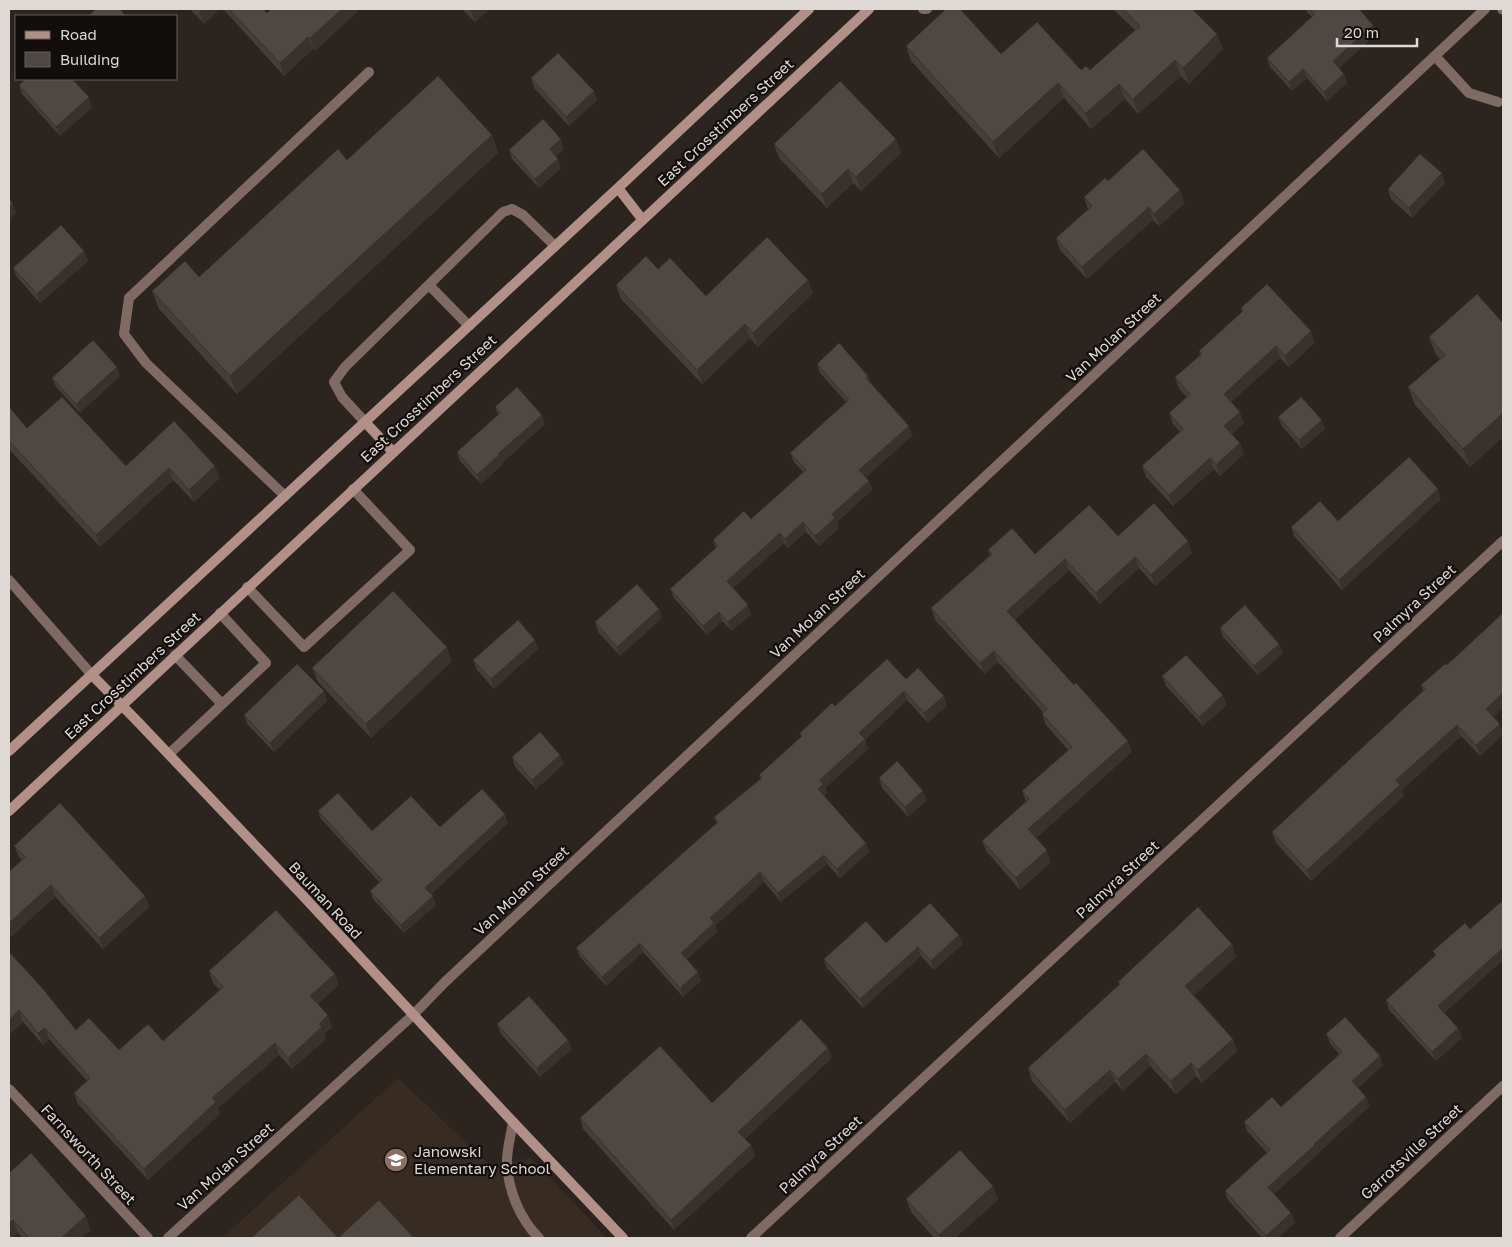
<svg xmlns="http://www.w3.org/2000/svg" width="1512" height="1247" viewBox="0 0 1512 1247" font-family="'Golos Text',sans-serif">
<rect width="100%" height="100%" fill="#2b241f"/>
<path fill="#382c22" d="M398 1078 491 1166 531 1158 607 1238H222Z"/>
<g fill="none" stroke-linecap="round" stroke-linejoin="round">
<path stroke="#7f6a64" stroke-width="10" d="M923 9H927
M1502 9 1503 10
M1435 56 1469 93 1498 102
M429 285 469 326
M365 422 342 397 334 382 345 367 503 212 512 209 523 215 555 246
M285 496 146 363 124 334 129 298 369 72
M247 587 304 647 410 550 353 489
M175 655 222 704
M169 754 266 663 220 613
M513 1122C511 1136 506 1151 507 1165 509 1192 520 1219 539 1238"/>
<path stroke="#7f6a64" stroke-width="10" d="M9 580 92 675
M9 1089 148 1238
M168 1238 413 1015 445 982 1485 9
M751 1238 1503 541
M1340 1238 1503 1086"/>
<path stroke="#b29088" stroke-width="10" d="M618 188 642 219
M365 422 393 452
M92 675 139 723 306 899 513 1122 623 1238
M9 751 618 188 809 9
M9 811 869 9"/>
</g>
<path fill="#443d38" d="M190 9H219L204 24Z
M223 9H263L267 13 271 9H360L315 51 313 49 284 76Z
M462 9H490L475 22Z
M1113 9H1192L1217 34 1223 49 1189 84 1181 76 1138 114 1125 99 1091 129 1064 98 999 158 911 61 906 46 1081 70H1090L1135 30Z
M1306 9H1359L1376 34 1339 68 1344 74 1347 83 1327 101 1307 78 1292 91 1270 67 1267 58 1312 17 1307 12Z
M531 78 597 100 569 126 534 88Z
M19 85 92 107 60 136 22 94Z
M492 135 498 153 237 394 159 309 152 291 199 277 347 160Z
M896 139 901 153 861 191 853 183 827 208 779 158 774 144Z
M564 149 556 156 561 168 539 188 512 159 509 150Z
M1108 181 1185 203 1159 226 1153 220 1087 279 1060 250 1056 238 1088 209 1084 197Z
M1445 183 1412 218 1391 199 1388 189Z
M84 251 88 261 40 303 17 277 13 268Z
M658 269 706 296 808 280 813 293 758 347 750 338 702 384 621 299 616 285Z
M1241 308 1315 342 1289 367 1280 358 1231 402 1244 423 1232 434 1240 443 1244 454 1220 476 1214 469 1173 506 1146 477 1142 466 1180 432 1173 424 1169 413 1187 397 1179 389 1175 377 1200 355 1199 351 1242 312Z
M1503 323V437L1470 467 1415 405 1408 387 1440 359 1436 355 1429 337Z
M817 364 868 376 871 384 913 435 866 477 869 481 872 490 837 522 839 528 819 546 806 532 788 548 784 543 733 588 751 614 732 631 722 621 707 635 674 598 670 589 716 548 713 540 751 519 803 472 794 462 790 453 846 402 820 373Z
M120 376 80 413 56 387 52 378Z
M9 407 27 428 126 466 174 421 220 478 194 502 173 480 100 547 9 449Z
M495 407 545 424 502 463 503 464 481 484 460 461 457 452 498 415Z
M1278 417 1325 429 1302 449 1282 426Z
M1441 499 1342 590 1294 536 1291 527 1338 521Z
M1118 536 1192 553 1155 586 1139 568 1100 604 1069 570 1015 620 1132 752 1036 838 1051 862 1020 890 987 852 982 841 1026 802 1022 791 1068 750 1046 725 1042 714 1043 712 998 662 985 674 935 620 931 608 990 555 988 550 1035 554Z
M662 618 620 656 598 632 595 622Z
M1220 628 1279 644 1283 653 1258 675 1223 637Z
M538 649 494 689 477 670 473 660Z
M452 661 371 738 318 682 312 668Z
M1162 676 1227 705 1203 726 1166 686Z
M906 679 947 705 928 723 907 700 865 740 868 749 825 788 827 793 824 796 866 843 869 852 840 878 827 864 781 902 764 882 715 926 717 932 687 959 698 972 701 981 683 997 643 952 606 986 580 957 576 948 717 824 714 817 760 779 759 775 801 737 800 733 835 706Z
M1421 685 1503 708 1493 717 1503 734V735L1480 756 1461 736 1402 790 1404 796 1311 881 1276 843 1272 832 1423 691Z
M324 691 327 701 274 752 247 724 244 715Z
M560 755 564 764 536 789 515 767 512 757Z
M879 778 927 800 908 817 882 788Z
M318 811 372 831 508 823 431 894 436 905 404 933 373 899 370 891 380 883 321 819Z
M14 846 145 896 149 907 103 949 19 857Z
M1503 905V960L1444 1013 1458 1028 1462 1038 1436 1061 1389 1010 1386 1000 1435 956 1433 951 1470 929Z
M886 943 963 944 934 970 921 956 863 1008 827 968 824 959Z
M1232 944 1236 957 1194 995 1233 1039 1237 1051 1202 1083 1196 1076 1176 1094 1150 1066 1123 1091 1115 1082 1070 1123 1032 1081 1028 1068 1119 985 1118 982Z
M9 952 76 1030 119 1050 163 1041 220 990 213 983 209 971 339 985 318 1004 328 1015 332 1027 324 1034 326 1039 292 1069 279 1055 218 1108 220 1114 148 1180 78 1104 74 1093 87 1081 49 1039 43 1045 23 1022 10 1034 9 1033Z
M497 1024 568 1040 572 1049 540 1077 501 1034Z
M1326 1034 1383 1065 1358 1088 1366 1097 1370 1106 1318 1153V1154L1274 1194 1291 1213 1295 1223 1278 1238H1262L1228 1200 1225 1191 1267 1153 1247 1131 1244 1122 1281 1107 1339 1054 1330 1043Z
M832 1058 745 1139 751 1145 755 1156 674 1230 583 1129 580 1118 712 1103Z
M9 1173 91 1230 81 1238H22L18 1233 12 1238Z
M993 1186 998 1200 955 1238H934L911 1212 906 1199Z"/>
<path fill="#37322e" d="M202 9H219L204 24 199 11Z
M342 9H360L315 51 310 38Z
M472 9H490L475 22 470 10Z
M1373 25 1376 34 1336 71 1333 61Z
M1217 34 1223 49 1189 84 1183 68Z
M308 37 313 49 284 76 280 63Z
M1175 60 1181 76 1138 114 1133 99Z
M1303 69 1307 78 1292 91 1289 82Z
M1344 74 1347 83 1327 101 1324 92Z
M1058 83 1064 98 999 158 993 142Z
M1119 84 1125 99 1091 129 1086 113Z
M594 91 597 100 569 126 566 117Z
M89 97 92 107 60 136 56 127Z
M492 135 498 153 237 394 230 376Z
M561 139 564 149 553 159 550 149Z
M896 139 901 153 861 191 856 177Z
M558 159 561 168 539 188 535 179Z
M848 169 853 183 827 208 822 194Z
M1442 173 1445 183 1412 218 1409 208Z
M1180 190 1185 203 1159 226 1154 214Z
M13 204 16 213 9 220V207Z
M1149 207 1153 220 1087 279 1082 267Z
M84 251 88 261 40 303 37 294Z
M808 280 813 293 758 347 753 333Z
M745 324 750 338 702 384 697 370Z
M1311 331 1315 342 1289 367 1285 356Z
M1276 346 1280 358 1228 405 1224 394Z
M117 367 120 376 80 413 76 404Z
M868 376 872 385 866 378Z
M1240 412 1244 423 1228 437 1224 426Z
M1503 413V437L1470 467 1463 449Z
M542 415 545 424 502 463 503 464 481 484 477 475 498 454Z
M1322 420 1325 429 1302 449 1299 440Z
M909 426 913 435 863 480 859 470Z
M1240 443 1244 454 1220 476 1216 465Z
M1210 458 1214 469 1173 506 1169 495Z
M215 466 220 478 194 502 189 490Z
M169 468 173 480 100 547 96 535Z
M869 481 872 490 837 522 839 528 819 546 815 536 832 514Z
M1438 489 1441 499 1342 590 1339 580Z
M803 522 806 532 788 548 785 539Z
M780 533 784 543 730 591 727 581Z
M1188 541 1192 553 1155 586 1151 575Z
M1135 557 1139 568 1100 604 1096 593Z
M1065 559 1069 570 1011 623 1007 611Z
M748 605 751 614 732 631 728 622Z
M659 609 662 618 620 656 617 647Z
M719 612 722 621 707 635 703 626Z
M535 640 538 649 494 689 491 679Z
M1279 644 1283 653 1258 675 1254 666Z
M447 647 452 661 371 738 366 724Z
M994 651 998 662 985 674 980 663Z
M324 691 327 701 274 752 270 743Z
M904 691 907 700 865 740 868 749 825 788 827 793 821 798 818 789 820 780 859 733Z
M1503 693V708L1490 720 1486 709Z
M1223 695 1227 705 1203 726 1199 717Z
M944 696 947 705 928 723 924 713Z
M1500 724 1503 735 1480 756 1476 745Z
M1457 725 1461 736 1402 790 1404 796 1311 881 1307 870 1396 780Z
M1128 741 1132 752 1032 841 1028 829Z
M560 755 564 764 536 789 532 780Z
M923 791 927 800 908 817 905 807Z
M505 814 508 823 428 896 425 888Z
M866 843 869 852 840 878 837 869Z
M1047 850 1051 862 1020 890 1016 878Z
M824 855 827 864 781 902 778 893Z
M760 872 764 882 715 926 717 932 684 962 681 953 710 918Z
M51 885 55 897 9 939V923Z
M145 896 149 907 103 949 99 938Z
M433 896 436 905 404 933 401 925Z
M959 935 963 944 934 970 931 961Z
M640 943 643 952 606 986 602 977Z
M1232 944 1236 957 1190 999 1185 986Z
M918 947 921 956 863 1008 860 999Z
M1503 948V960L1442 1015 1438 1006Z
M698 972 701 981 683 997 680 988Z
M335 974 339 985 314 1007 310 996Z
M19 1010 23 1022 10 1034 9 1032V1020Z
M328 1015 332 1027 324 1034 326 1039 292 1069 288 1058 319 1024Z
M45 1028 49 1039 43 1045 38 1033Z
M1458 1028 1462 1038 1436 1061 1432 1052Z
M1233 1039 1237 1051 1202 1083 1198 1070Z
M568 1040 572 1049 540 1077 537 1068Z
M275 1043 279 1055 218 1108 220 1114 148 1180 144 1169 212 1098Z
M828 1048 832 1058 742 1142 738 1132Z
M1146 1054 1150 1066 1123 1091 1118 1079Z
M1380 1056 1383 1065 1355 1090 1352 1081Z
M1191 1063 1196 1076 1176 1094 1171 1081Z
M1110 1070 1115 1082 1070 1123 1065 1110Z
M1366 1097 1370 1106 1318 1153V1154L1271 1197 1268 1187 1314 1144Z
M751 1145 755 1156 674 1230 671 1220Z
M993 1186 998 1200 955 1238H940L939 1235Z
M1291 1213 1295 1223 1278 1238H1266V1236Z
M86 1216 91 1230 81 1238H61Z
M13 1220 18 1233 12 1238H9V1223Z"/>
<path fill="#4f4741" stroke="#37322e" d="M96 9H120L126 16H88Z
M229 9H263L267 13 271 9H342L310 38 308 37 280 63Z
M946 9H960L1001 54 1037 22 1081 70 1086 66 1090 70 1140 26 1123 9H1192L1217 34 1183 68 1175 60 1133 99 1119 84 1086 113 1058 83 993 142 906 46Z
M1309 9H1359L1373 25 1333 61 1344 74 1324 92 1303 69 1289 82 1267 58 1315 14Z
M558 53 594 91 566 117 531 78Z
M438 76 492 135 230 376 152 291 185 261 199 277 338 149 347 160Z
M26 79H72L89 97 56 127 19 85Z
M840 81 896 139 856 177 848 169 822 194 774 144Z
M543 119 561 139 550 149 558 159 535 179 509 150Z
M1143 149 1180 190 1154 214 1149 207 1082 267 1056 238 1092 206 1084 197 1105 178 1108 181Z
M1420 154 1442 173 1409 208 1388 189Z
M9 199 13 204 9 207Z
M61 225 84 251 37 294 13 268Z
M767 237 808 280 753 333 745 324 697 370 616 285 646 256 658 269 670 258 706 296Z
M1267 284 1311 331 1285 356 1276 346 1224 394 1240 412 1224 426 1240 443 1216 465 1210 458 1169 495 1142 466 1183 429 1169 413 1190 394 1175 377 1202 354 1199 351 1243 311 1241 308Z
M1477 294 1503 323V413L1463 449 1408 387 1445 355 1429 337Z
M93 340 117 367 76 404 52 378Z
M839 343 868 376 866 378 909 426 859 470 869 481 832 514 835 518 815 536 803 522 785 539 780 533 727 581 748 605 728 622 719 612 703 626 670 589 718 546 713 540 744 511 751 519 806 470 790 453 849 400 817 364Z
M517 387 542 415 498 454 499 455 477 475 457 452 500 413 495 407Z
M62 397 126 466 174 421 215 466 189 490 169 468 96 535 9 441V407L27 428Z
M1301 397 1322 420 1299 440 1278 417Z
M1409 457 1438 489 1339 580 1291 527 1320 501 1338 521Z
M1154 503 1188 541 1151 575 1135 557 1096 593 1065 559 1007 611 1074 685 1076 683 1128 741 1028 829 1047 850 1016 878 982 841 1029 799 1022 791 1072 747 1042 714 1047 709 994 651 980 663 931 608 992 554 988 550 1012 528 1035 554 1089 505 1118 536Z
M637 584 659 609 617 647 595 622Z
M393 591 447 647 366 724 312 668Z
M1245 605 1279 644 1254 666 1220 628Z
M1503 613V693L1486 709 1500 724 1476 745 1457 725 1396 780 1400 785 1307 870 1272 832 1425 689 1421 685 1445 664 1447 665Z
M518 620 535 640 491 679 473 660Z
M1186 655 1223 695 1199 717 1162 676Z
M887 659 906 679 918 668 944 696 924 713 904 691 859 733 865 739 820 780 823 784 818 789 866 843 837 869 824 855 778 893 760 872 710 918 714 923 681 953 698 972 680 988 640 943 602 977 576 948 718 822 714 817 762 778 759 775 802 736 800 733 832 703 835 706Z
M297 664 324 691 270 743 244 715Z
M540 732 560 755 532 780 512 757Z
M897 761 923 791 905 807 879 778Z
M482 789 505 814 425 888 433 896 401 925 370 891 382 880 318 811 338 793 372 831 411 796 440 827Z
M60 803 145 896 99 938 51 885 9 923V872L25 857 14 846Z
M1501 902 1503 905V948L1438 1006 1458 1028 1432 1052 1386 1000 1436 955 1433 951 1465 923 1470 929Z
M930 903 959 935 931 961 918 947 860 999 824 959 866 921 886 943Z
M1198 907 1232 944 1185 986 1233 1039 1198 1070 1191 1063 1171 1081 1146 1054 1118 1079 1110 1070 1065 1110 1028 1068 1120 984 1118 982Z
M276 910 335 974 310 996 328 1015 319 1024 322 1027 288 1058 275 1043 212 1098 216 1102 144 1169 74 1093 90 1078 45 1028 38 1033 19 1010 9 1020V952L43 989 76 1030 89 1018 119 1050 148 1024 163 1041 223 987 209 971Z
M529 996 568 1040 537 1068 497 1024Z
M1345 1017 1380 1056 1352 1081 1366 1097 1314 1144 1315 1145 1268 1187 1291 1213 1266 1236 1225 1191 1270 1150 1244 1122 1272 1097 1281 1107 1342 1052 1326 1034Z
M801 1019 828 1048 738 1132 751 1145 671 1220 580 1118 660 1046 712 1103Z
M960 1150 993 1186 939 1235 906 1199Z
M31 1153 86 1216 61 1238H29L13 1220 9 1223V1173Z
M299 1195 338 1238 379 1200 414 1238H251Z"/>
<defs>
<g id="school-disc" transform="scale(1.25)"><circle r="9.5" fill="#8d6e63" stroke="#110e0c"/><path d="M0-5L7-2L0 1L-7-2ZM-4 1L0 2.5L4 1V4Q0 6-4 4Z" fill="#fff"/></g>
</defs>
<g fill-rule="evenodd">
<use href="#school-disc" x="396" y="1160"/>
</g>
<g text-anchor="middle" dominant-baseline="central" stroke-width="4.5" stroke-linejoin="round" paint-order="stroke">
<g font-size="15" fill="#ded9d5" stroke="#110e0c">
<text transform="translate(725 122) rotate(-43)">East Crosstimbers Street</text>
<text transform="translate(1113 337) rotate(-43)">Van Molan Street</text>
<text transform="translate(428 398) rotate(-43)">East Crosstimbers Street</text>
<text transform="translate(1414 603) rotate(-43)">Palmyra Street</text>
<text transform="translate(817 613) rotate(-43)">Van Molan Street</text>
<text transform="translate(132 675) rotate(-43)">East Crosstimbers Street</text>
<text transform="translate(1117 879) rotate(-43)">Palmyra Street</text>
<text transform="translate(521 890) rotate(-43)">Van Molan Street</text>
<text transform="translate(326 900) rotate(47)">Bauman Road</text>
<text transform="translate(1411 1151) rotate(-43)">Garrotsville Street</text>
<text transform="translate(89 1154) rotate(47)">Farnsworth Street</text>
<text transform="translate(820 1154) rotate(-43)">Palmyra Street</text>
<text transform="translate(225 1166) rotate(-42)">Van Molan Street</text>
</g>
<g font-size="15" fill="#ded9d5" stroke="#110e0c" text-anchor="start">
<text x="414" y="1151">Janowski<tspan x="414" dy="17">Elementary School</tspan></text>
</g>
</g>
<rect width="1512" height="1247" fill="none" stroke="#ded9d5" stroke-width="20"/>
<rect x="15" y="15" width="162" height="65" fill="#110e0c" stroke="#635f5c"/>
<rect x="25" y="31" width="25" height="8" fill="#b29088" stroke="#635f5c"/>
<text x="60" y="40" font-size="15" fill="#ded9d5">Road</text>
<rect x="25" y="52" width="25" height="15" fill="#4f4741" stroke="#635f5c"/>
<text x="60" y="65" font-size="15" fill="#ded9d5">Building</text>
<path d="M1337 38v8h80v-8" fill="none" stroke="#ded9d5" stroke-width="2.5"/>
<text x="1344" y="38" font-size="15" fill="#ded9d5" stroke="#110e0c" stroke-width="4" paint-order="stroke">20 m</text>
</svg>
